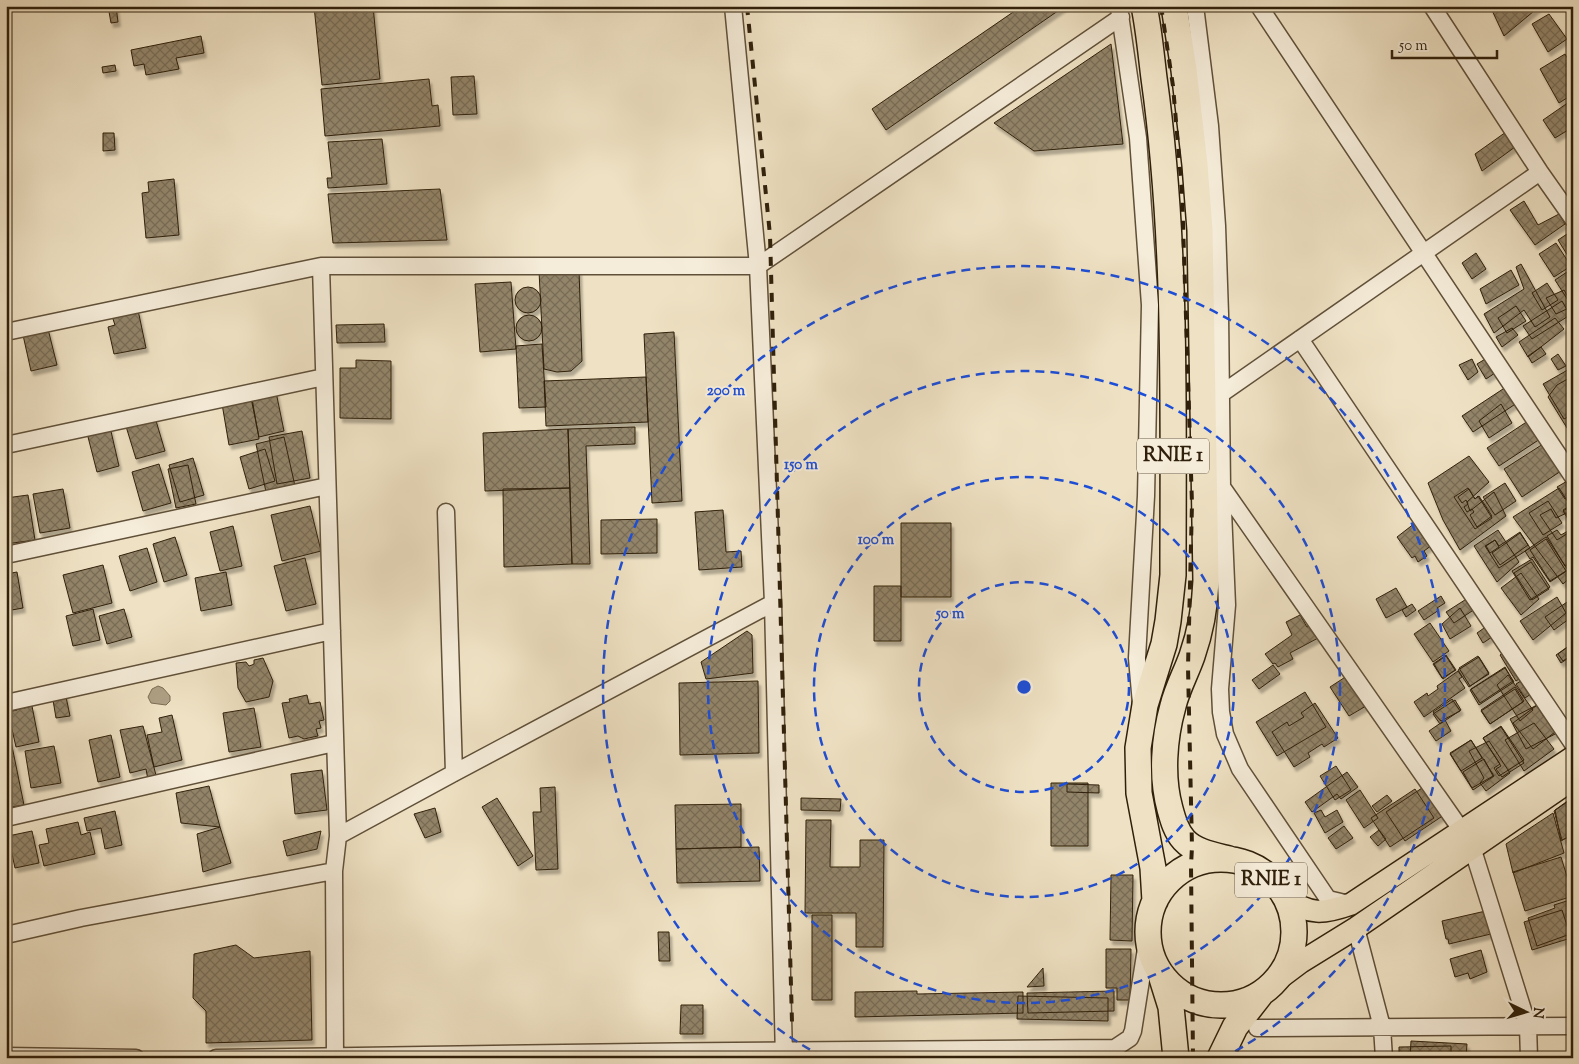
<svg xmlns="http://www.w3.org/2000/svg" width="1579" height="1064" viewBox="0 0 1579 1064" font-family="'Sorts Mill Goudy',serif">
<defs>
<pattern id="building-cross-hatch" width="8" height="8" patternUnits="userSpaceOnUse" patternTransform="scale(1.25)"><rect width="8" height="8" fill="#93856b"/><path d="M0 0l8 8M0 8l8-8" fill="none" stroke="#786c56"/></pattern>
<filter id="shadow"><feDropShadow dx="2.5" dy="4.5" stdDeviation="1" flood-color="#0004"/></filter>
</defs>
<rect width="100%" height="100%" fill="#efe2c4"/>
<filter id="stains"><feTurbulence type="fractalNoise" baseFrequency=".004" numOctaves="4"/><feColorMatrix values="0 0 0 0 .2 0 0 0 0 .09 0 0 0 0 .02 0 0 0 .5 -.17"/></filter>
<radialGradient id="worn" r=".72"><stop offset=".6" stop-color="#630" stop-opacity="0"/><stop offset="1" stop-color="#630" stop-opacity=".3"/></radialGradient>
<path fill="#aea085" stroke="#7c6d54" d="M158 686 163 688 170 696V701L166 705 151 703 148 697 152 689Z"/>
<path fill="url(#building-cross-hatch)" stroke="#30200b" filter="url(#shadow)" d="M108 6H116L118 22 111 23Z
M314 6H373L380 79 322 85Z
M1022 6H1065L886 130 872 109Z
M1490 6H1540L1504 36Z
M1549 14 1567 39 1548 52 1532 24Z
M201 36 204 53 176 58 179 69 146 75 144 64 134 66 131 50Z
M1111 44 1123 144 1034 151 994 123Z
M1565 54 1573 67V94L1559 103 1540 69Z
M115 65 116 71 103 73 102 67Z
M474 76 477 114 453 115 451 77Z
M429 79 432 106 438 105 440 126 325 136 321 89Z
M1569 102 1573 108V127L1555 138 1543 120Z
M1506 132 1515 147 1482 171 1475 154Z
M103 133H114L115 150 103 151Z
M382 139 387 184 328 188 327 178H332L328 142Z
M174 179 179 235 146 238 142 193 149 192 148 182Z
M440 189 447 240 333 243 328 194Z
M1524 201 1538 225 1559 214 1565 224 1535 245 1510 210Z
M1570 232 1573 235V264L1558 240Z
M1556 243 1571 266 1554 277 1539 254Z
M1476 253 1486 269 1472 279 1462 263Z
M1521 264 1550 317 1535 327 1524 310 1494 333 1484 314 1524 289 1516 267Z
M579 270 582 361 571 371 557 372 544 369 539 271Z
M1511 270 1519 285 1486 304 1480 289Z
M1567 272 1573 280V308L1555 280Z
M511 282 516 349 480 352 475 284Z
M1547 283 1558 300 1542 310 1532 293Z
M515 300a13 13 0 1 1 26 0a13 13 0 1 1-26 0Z
M1564 290 1573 306 1556 314 1546 298Z
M1562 301 1570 315 1532 339 1523 326Z
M1516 306 1526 321 1507 333 1498 318Z
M138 310 146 348 114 354 108 327 115 325 112 316Z
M516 328a13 13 0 1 1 26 0a13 13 0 1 1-26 0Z
M1555 318 1564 329 1528 357 1519 342Z
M384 324 385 342 337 343 336 325Z
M1512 328 1518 335 1502 347 1496 337Z
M48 329 57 365 31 371 23 335Z
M674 332 682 501 652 503 644 334Z
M542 344 546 407 519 408 516 346Z
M1541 347 1546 354 1532 363 1528 356Z
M1558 354 1566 366 1558 370 1551 359Z
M1492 355 1501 369 1486 379 1477 364Z
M1472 359 1478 372 1468 380 1459 365Z
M356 360 391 361V419L340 418V368H356Z
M1573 367V414L1564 419 1543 384Z
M1573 376V424L1567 428 1548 397 1557 385Z
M646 377 648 422 546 426 544 381Z
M250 387 259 439 229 445 220 392Z
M1506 387 1517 403 1473 432 1462 416Z
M276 392 284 431 259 437 251 398Z
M1501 404 1512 423 1489 438 1479 421Z
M154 414 165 451 136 459 125 423Z
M1528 421 1540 439 1499 466 1487 448Z
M110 427 119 466 97 472 87 433Z
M635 427V444L586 446 590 564H572L568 429Z
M568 429 570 488 485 491 483 433Z
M302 431 310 478 277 484 269 437Z
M284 437 295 486 266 492 256 444Z
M1543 444 1561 471 1522 497 1504 469Z
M265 449 275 481 249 489 240 457Z
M1469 456 1489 482 1467 502 1470 511 1494 492 1506 516 1460 550 1443 520 1428 483Z
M193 458 204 495 180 502 169 465Z
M159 464 171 503 143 511 132 472Z
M188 465 196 504 176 508 168 469Z
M1569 480 1573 486V494L1565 499 1557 487Z
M1505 483 1516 501 1495 515 1483 497Z
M570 488 572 564 504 567 503 489Z
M1468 488 1475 499 1478 496 1492 518 1475 529 1454 497Z
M1559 488 1573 510 1556 518 1551 509 1540 515 1557 540 1573 530V575L1563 584 1513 517Z
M63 489 70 528 40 533 33 494Z
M1469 489 1475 499 1479 496 1492 516 1477 527 1470 515 1474 512 1472 509 1467 512 1464 507 1468 504 1466 500 1462 503 1458 497Z
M28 495 35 540 6 544V498Z
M1548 501 1562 523 1543 535 1529 513Z
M1573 504V516L1569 518 1563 510Z
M1573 505V516L1568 519 1563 511Z
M310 506 321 551 282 561 271 515Z
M723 510 726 552 741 551 742 567 699 570 695 512Z
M657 519V553L601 554V520Z
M1419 520 1436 542 1424 551 1427 556 1418 562 1415 556 1412 558 1397 537Z
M901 523H951V597H901Z
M233 526 242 566 220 571 210 532Z
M1573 528V561L1565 566 1547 536 1557 530 1561 535Z
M1498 530 1519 562 1497 582 1474 546Z
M1520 532 1530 548 1499 568 1485 546 1495 540 1499 546Z
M1520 533 1528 545 1500 565 1492 553Z
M175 537 187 575 164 582 153 544Z
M1546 537 1568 570 1550 582 1533 557 1530 559 1525 551Z
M1546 539 1566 571 1550 581 1530 550Z
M1495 540 1499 547 1490 553 1486 546Z
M147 548 157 582 130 591 119 556Z
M305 558 316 604 286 611 274 566Z
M1532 559 1550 587 1530 600 1512 571Z
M1531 562 1549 589 1532 600 1514 573Z
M103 565 112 603 73 613 63 575Z
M17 572 23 608 6 611V574Z
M226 572 232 605 201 611 195 578Z
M1521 573 1539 599 1521 615 1501 588Z
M874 586H901V641H874Z
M1396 588 1407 607 1386 618 1376 599Z
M1441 596 1445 603 1437 608 1439 610 1424 620 1418 611Z
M1557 597 1566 613 1533 640 1520 621Z
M1468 598 1475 609 1454 623 1446 612Z
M1573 598V616L1554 630 1545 617Z
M1412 604 1416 610 1406 617 1402 610Z
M1460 608 1471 626 1450 639 1442 624Z
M93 609 100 640 73 646 66 616Z
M124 609 132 637 107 644 99 616Z
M1300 615 1307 627 1313 624 1320 637 1290 653 1293 659 1278 667 1275 663 1273 664 1265 654 1292 635 1286 622Z
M1494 621 1501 631 1483 643 1477 633Z
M1430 623 1449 651 1433 662 1414 634Z
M747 631 752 635 753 673 706 679 701 662Z
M1573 643V655L1561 663 1556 655Z
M1573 643V654L1563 661 1558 654Z
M1510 648 1527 674 1516 681 1500 655Z
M1446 655 1456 670 1442 678 1433 664Z
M1446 656 1455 670 1443 679 1434 664Z
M1478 656 1489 674 1470 686 1459 668Z
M1479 657 1489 673 1469 687 1458 670Z
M263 658 273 681 269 697 246 702 238 688 236 663 246 662 249 666 252 665 254 664V660Z
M1273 665 1280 674 1259 689 1252 680Z
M1505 667 1513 681 1480 703 1471 689Z
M1505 668 1514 682 1479 705 1470 690Z
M1458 671 1462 677 1459 679 1465 688 1424 717 1414 702 1427 693 1428 696 1438 689 1437 686Z
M1353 672 1366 706 1349 716 1330 687Z
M1508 675 1533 710 1520 721 1497 685Z
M1529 676 1537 690 1525 698 1516 684Z
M758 681 759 753 680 755 679 683Z
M1515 687 1524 701 1490 724 1481 710Z
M1515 689 1523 702 1490 724 1481 711Z
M65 692 70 716 56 718 52 694Z
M1305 692 1326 727 1277 756 1256 722Z
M307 695 309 704 320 702 324 720 319 721 321 728 316 729 318 736 304 739 298 736 289 738 282 703 290 702 289 699Z
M1452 699 1460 711 1441 721 1433 712Z
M1455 700 1461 710 1440 724 1433 714Z
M1315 703 1338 738 1324 747 1322 744 1308 753 1310 757 1294 767 1272 732 1287 722 1289 726 1304 717 1301 713Z
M1540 703 1559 729 1533 749 1513 723Z
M23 705 24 708 32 706 39 742 16 747 8 712 17 710 18 707Z
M1537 705 1544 717 1550 714 1559 732 1526 749 1510 719Z
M254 708 261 747 229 752 223 713Z
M172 715 182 760 154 767 147 735 162 732 159 718Z
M6 717 13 751 6 752Z
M1445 720 1451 731 1436 741 1429 731Z
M1534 723 1554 749 1524 771 1505 740Z
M143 726 157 779 148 780 146 769 130 773 120 730Z
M1501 726 1524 760 1499 776 1494 768 1500 764 1483 738Z
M1501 727 1524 763 1502 777 1496 769 1501 766 1483 738Z
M111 735 120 777 98 782 89 740Z
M1471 740 1494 776 1473 790 1450 754Z
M1471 740 1482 758 1461 771 1450 753Z
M1489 741 1510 773 1486 791 1480 783 1484 778 1469 751Z
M54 746 61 783 31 788 25 751Z
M13 751 24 805 6 808V752Z
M1484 759 1493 776 1472 788 1463 772Z
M1336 766 1351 790 1335 800 1320 776Z
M322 770 327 810 295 814 291 774Z
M1347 772 1358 787 1341 799 1337 794 1312 812 1305 802Z
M1051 783H1088V846H1051Z
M1067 784 1099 785V793L1067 792Z
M1428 784 1447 813 1405 841 1386 812Z
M209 786 220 827 181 823 176 793Z
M555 787 558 869 536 870 533 812H541L540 788Z
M1415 789 1434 818 1390 847 1371 818Z
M1360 790 1378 818 1364 828 1346 800Z
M1387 795 1392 801 1377 812 1372 806Z
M1573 797V834L1561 841 1555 810Z
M497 798 533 856 518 866 482 807Z
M801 798 841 799 840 811 801 810Z
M1573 798V835L1562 840 1554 811Z
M741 804V847L676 849 675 805Z
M435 808 441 832 425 838 414 814Z
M1321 810 1325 817 1337 810 1343 822 1325 833 1314 813Z
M115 811 122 845 105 849 101 828 87 831 84 818Z
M1553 813 1564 853 1513 873 1506 844Z
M806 820H831L830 867H860V840H884L883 947H856V913H805Z
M78 822 81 835 90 832 95 854 44 866 39 845 49 843 46 829Z
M1344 826 1353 838 1336 849 1328 838Z
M220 827 231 863 203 872 197 834Z
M1379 830 1386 839 1378 846 1370 837Z
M32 831 39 863 15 868 8 836Z
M321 831 317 849 287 856 283 841Z
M759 847 760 881 677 883 676 849Z
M1561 857 1573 896 1525 911 1513 872Z
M1111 875H1133L1132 941 1110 940Z
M1570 900 1573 909V933L1537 946 1528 918 1555 908 1554 905Z
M1490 910 1495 933 1449 944 1448 939H1446L1442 921Z
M1562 910 1571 938 1532 950 1524 922Z
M812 915H832V1000H812Z
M658 932H669L670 961H659Z
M236 945 254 958 310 951 312 1040 206 1043V1011L193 998 194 954Z
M1106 949H1131L1130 1000H1117V988H1106Z
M1481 950 1487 972 1470 979 1468 973 1455 977 1450 959Z
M1043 968 1044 986 1027 987Z
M917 991V994L1023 992V1013L855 1017V992Z
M1114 991V1011L1028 1013 1027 993Z
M1018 996 1108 998V1021L1017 1019Z
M681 1005H703V1034H680Z
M1411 1041 1467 1044 1466 1058H1410Z
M1451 1046V1058H1399V1047Z"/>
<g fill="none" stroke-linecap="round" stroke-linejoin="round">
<g stroke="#605039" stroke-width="19">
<path id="minor" d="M733 6 758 266 773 603 784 1058
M1195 6 1210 126 1217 226 1220 314 1222 487 1227 605 1220 689 1221 712 1225 734 1240 769 1328 899 1349 904
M1259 6 1573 477
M1432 6 1540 172 1573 219
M1119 8 1138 138 1150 305 1146 496 1137 658 1141 704
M321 266 338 836 334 871 335 1058
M6 332 321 266H758L1121 17
M1300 339 1573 744
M1221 394 1540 172
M6 445 324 377
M1222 487 1462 831
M446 512 454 773
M6 555 327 486
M6 703 332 631
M6 818 334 743
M338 836 454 773 773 603
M1472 847 1528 1026 1529 1058
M1356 928 1382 1027 1384 1058
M6 935 81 918 334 871
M1257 1028 1573 1026
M6 1056 136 1058
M216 1058C516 1053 815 1049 1115 1048L1130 1038 1133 1031 1148 936"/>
</g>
<g stroke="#30200b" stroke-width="24">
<path id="major" d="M1285 898C1310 915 1323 914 1351 904L1573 757
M1273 983 1301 962 1356 928 1573 779"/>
</g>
<g stroke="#30200b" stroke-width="28">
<path id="highway" d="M1144 6C1149 30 1151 54 1154 78 1177 242 1173 409 1173 575L1168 621 1164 644 1145 705 1138 748 1139 793 1153 868 1155 901
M1174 6 1184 70 1195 165 1200 230 1206 581C1205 606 1200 633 1192 656 1186 673 1177 689 1173 706 1164 738 1161 777 1170 809 1173 820 1176 831 1184 840 1195 852 1213 855 1229 859
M1148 932a73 73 0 1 1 146 0a73 73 0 1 1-146 0Z
M1161 975 1171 1007 1176 1058
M1220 1058 1235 1027 1260 995"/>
</g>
<use href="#minor" stroke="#f5ecd9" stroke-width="16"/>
<use href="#major" stroke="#efe2c4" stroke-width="21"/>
<use href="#highway" stroke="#efe2c4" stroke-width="25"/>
<path stroke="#30200b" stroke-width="4" stroke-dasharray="9 9" stroke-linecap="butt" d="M747 6 770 235 792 1022
M1161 6 1173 86 1182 192 1192 504 1188 667 1192 847 1191 866 1193 1058"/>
</g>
<g fill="none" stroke="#1d4ed8" stroke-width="2.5" stroke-dasharray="9 6">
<circle cx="1024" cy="687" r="105"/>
<circle cx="1024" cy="687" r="210"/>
<circle cx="1024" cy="687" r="316"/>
<path d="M823 1057A421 421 0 1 1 1225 1057"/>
</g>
<g text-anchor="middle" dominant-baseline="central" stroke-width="4" stroke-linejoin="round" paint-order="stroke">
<g fill="#f5ecd9" stroke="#6b5d49" stroke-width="1">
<rect x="1137" y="438.5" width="72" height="35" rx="4"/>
<rect x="1235" y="862.5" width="72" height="35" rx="4"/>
</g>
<g font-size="20" font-weight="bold" fill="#30200b">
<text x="1173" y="456">RNIE 1</text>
<text x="1271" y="880">RNIE 1</text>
</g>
</g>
<circle cx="1024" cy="687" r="8" fill="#1d4ed8" stroke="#f5ecd9" stroke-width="2.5"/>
<g font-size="15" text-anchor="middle" font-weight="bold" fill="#1d4ed8" stroke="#f5ecd9" stroke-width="4" stroke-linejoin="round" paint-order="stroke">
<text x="726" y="395">200 m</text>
<text x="801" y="469">150 m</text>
<text x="876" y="544">100 m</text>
<text x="950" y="618">50 m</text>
</g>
<rect width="1579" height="1064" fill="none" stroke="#efe2c4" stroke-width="25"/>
<rect x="8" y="8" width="1564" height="1049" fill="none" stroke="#30200b" stroke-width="2.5"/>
<rect x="12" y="12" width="1554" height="1039" fill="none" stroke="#30200b"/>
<g transform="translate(1526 1012) rotate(95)" stroke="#f5ecd9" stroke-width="4" paint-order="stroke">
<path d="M0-4L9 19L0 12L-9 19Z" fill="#30200b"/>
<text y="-8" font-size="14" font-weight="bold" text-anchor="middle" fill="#30200b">N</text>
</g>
<path d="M1392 50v8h105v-8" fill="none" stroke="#30200b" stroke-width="2.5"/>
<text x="1399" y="50" font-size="15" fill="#30200b" stroke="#f5ecd9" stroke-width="4" paint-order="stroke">50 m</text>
<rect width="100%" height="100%" filter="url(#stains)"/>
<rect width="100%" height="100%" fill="url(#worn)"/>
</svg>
